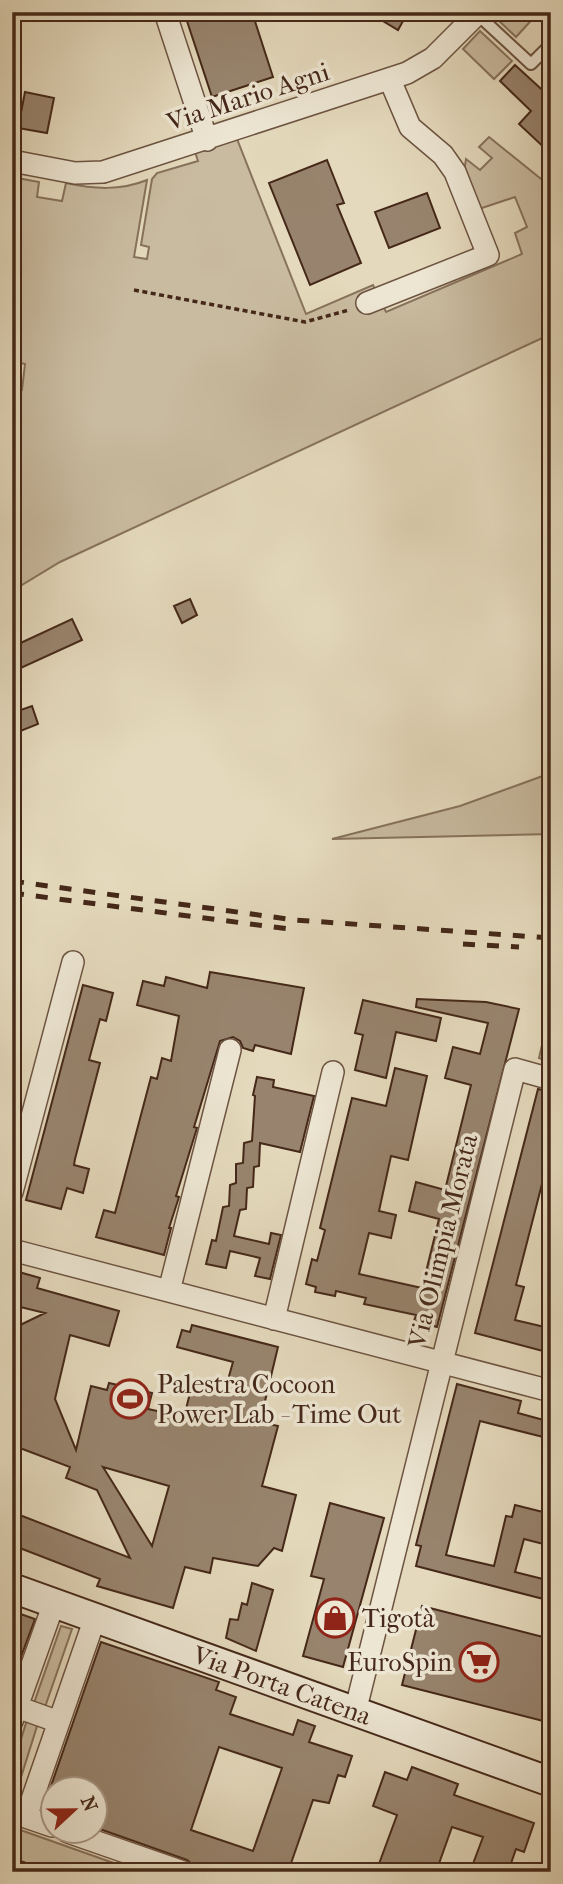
<svg xmlns="http://www.w3.org/2000/svg" width="563" height="1884" viewBox="0 0 563 1884" font-family="'IM FELL French Canon',serif">
<rect width="100%" height="100%" fill="#e4d9bc"/>
<filter id="stains"><feTurbulence type="fractalNoise" baseFrequency=".00286" numOctaves="4"/><feColorMatrix values="0 0 0 0 .2 0 0 0 0 .09 0 0 0 0 .02 0 0 0 .5 -.17"/></filter>
<radialGradient id="worn" r=".72"><stop offset=".6" stop-color="#630" stop-opacity="0"/><stop offset="1" stop-color="#630" stop-opacity=".3"/></radialGradient>
<path fill="#c9bba0" stroke="#87725c" stroke-width="2" d="M497 12H539L516 37 494 16Z
M480 31 512 61 494 79 463 49Z
M489 137 551 187V334L60 562 12 591V389L22 390 25 364 12 361V177L39 182 37 197 62 201 66 183C94 189 120 191 147 180L134 257 147 259 149 247 141 245 152 179 157 173 198 161 195 152 237 139 306 314 373 285 386 312 522 254 515 233 527 227 515 197 479 209 464 172 466 159 480 170 492 158 479 147Z
M551 773V834L332 839 460 806Z
M551 1006V1062L539 1058Z
M61 1626 72 1629 45 1707 34 1703Z
M27 1720 38 1723 12 1806V1768Z
M12 1827 139 1872H12Z"/>
<path fill="#98846e" stroke="#452819" stroke-width="2" fill-rule="evenodd" d="M184 12H252L273 77 212 97Z
M368 12H408L398 30Z
M515 65 551 98V154L519 124 531 111 500 81Z
M25 92 54 98 47 133 18 128Z
M327 160 344 203 337 205 361 263 310 285 269 183Z
M427 193 440 228 389 248 375 212Z
M190 599 197 615 182 623 174 606Z
M72 619 82 640 12 672V647Z
M32 706 38 724 18 732 12 713Z
M210 972 304 988 291 1054 255 1045 253 1051 243 1048 240 1041 233 1037 220 1041 194 1127 197 1128 176 1196 179 1197 169 1228H171L164 1255 96 1237 104 1210 115 1213 151 1077 157 1079 162 1058 171 1061 179 1016 137 1005 143 981 164 986 166 977 207 988Z
M83 985 113 993 106 1021 100 1019 89 1060 100 1063 75 1159 74 1165 89 1169 83 1193 67 1188 61 1209 26 1200Z
M417 999 486 1002 519 1009 437 1327 414 1321 416 1315 364 1304 366 1298 336 1291 335 1296 315 1292 316 1287 306 1284 312 1259 317 1261 325 1230 320 1228 352 1098 386 1106 395 1068 427 1076 408 1160 391 1156 379 1211 396 1215 391 1238 369 1233 359 1274 422 1288 439 1219 409 1211 416 1182 445 1190 471 1085 445 1078 453 1047 480 1054 488 1023 416 1007Z
M363 1000 441 1018 436 1041 396 1032 386 1078 355 1070 363 1035 355 1033Z
M257 1077 274 1080 273 1087 314 1096 300 1152 260 1143 259 1166 254 1167 253 1187 247 1188 246 1209 240 1210 234 1236 269 1244 271 1233 281 1235 270 1279 255 1276 260 1258 230 1251 226 1268 206 1264 212 1240 216 1241 223 1207 229 1206 230 1185 236 1183V1164L243 1163 244 1143 252 1141 255 1096 253 1095Z
M538 1089 551 1092V1149L516 1285 524 1287 515 1320 549 1328 543 1351 475 1333Z
M12 1270 40 1278 37 1288 119 1311 109 1346 70 1335 55 1399 76 1450 91 1386 107 1390 109 1383 152 1393 148 1409 184 1417 192 1385 224 1394 233 1362 177 1347 182 1330 190 1332 192 1325 278 1347 260 1422 278 1426 262 1486 296 1495 282 1551 274 1548 258 1566 213 1558 210 1573 185 1567 173 1608 97 1586 100 1579 12 1545V1512L130 1558 97 1490 66 1478 70 1467 12 1445V1329L45 1313 12 1305ZM103 1467 169 1486 152 1546Z
M457 1384 521 1401 518 1413 551 1422V1439L480 1421 446 1555 494 1566 506 1516 512 1517 515 1505 551 1514V1546L524 1539 515 1572 551 1581V1601L416 1566 421 1546 416 1545Z
M330 1503 384 1518 343 1667 303 1656 324 1579 311 1576Z
M252 1583 273 1590 256 1651 226 1638 230 1619 238 1620 242 1603 247 1605Z
M422 1606 551 1639V1723L402 1685Z
M12 1611 35 1619 12 1681Z
M101 1642 219 1682 216 1690 236 1697 230 1714 293 1735 298 1720 315 1726 309 1742 352 1756 345 1777 338 1775 329 1803 313 1800 288 1872H211L194 1866 187 1860 94 1827V1789H52V1812L43 1809ZM219 1747 282 1768 253 1851 191 1830Z
M412 1767 458 1784 454 1795 534 1823 524 1852 516 1849 508 1872H470L483 1837 452 1827 436 1872H376L397 1815 373 1806 385 1772 407 1780Z"/>
<g fill="none" stroke-linecap="round" stroke-linejoin="round">
<g stroke="#6d5442" stroke-width="14">
<path id="service" d="M477 14 531 64 551 44"/>
</g>
<g stroke="#6d5442" stroke-width="24">
<path id="minor" d="M165 12 207 140
M12 161 75 173 103 172 407 73 433 58 479 12
M367 303 488 255 455 172 443 155 410 127 390 80
M12 1192 73 962
M12 1250 551 1391
M169 1291 230 1050
M274 1319 333 1072
M17 1707 59 1722
M355 1712 515 1069 551 1079
M12 1721 54 1603
M14 1813 52 1826
M26 1817 95 1618
M68 1832 183 1872"/>
</g>
<g stroke="#452819" stroke-width="32">
<g id="secondary">
<path id="s1" d="M12 1588 551 1782"/>
</g>
</g>
<path stroke="#452819" stroke-width="3.5" stroke-dasharray="5 3.5" stroke-linecap="butt" d="M134 290 305 322 349 310
M12 1860 60 1872"/>
<use href="#service" stroke="#ede6d3" stroke-width="10"/>
<use href="#minor" stroke="#ede6d3" stroke-width="21"/>
<use href="#secondary" stroke="#ede6d3" stroke-width="28"/>
<path stroke="#452819" stroke-width="5" stroke-dasharray="12 12" stroke-linecap="butt" d="M12 881 295 920 551 938
M12 893 289 929
M463 944 519 947"/>
</g>
<defs>
<g id="stadium-ring" transform="scale(2.0125)"><circle r="9.5" fill="#ede6d3" stroke="#8f2418" stroke-width="1.5"/><path d="M0-5a6.5 5 0 1 0 0 10a6.5 5 0 1 0 0-10ZM-3.5-1.8h7v3.6h-7Z" fill="#8f2418"/></g>
<g id="shop-ring" transform="scale(2.0125)"><circle r="9.5" fill="#ede6d3" stroke="#8f2418" stroke-width="1.5"/><path d="M-5-2.5h2.3a2.7 3.5 0 0 1 5.4 0H5L5.5 6h-11ZM-1.5-2.5h3a1.5 2.3 0 0 0-3 0Z" fill="#8f2418"/></g>
<g id="supermarket-ring" transform="scale(2.0125)"><circle r="9.5" fill="#ede6d3" stroke="#8f2418" stroke-width="1.5"/><path d="M-6-5.5h2.5l.6 2H6L4.5 2H-2.5L-4.4-4H-6ZM-1.5 3.2a1.3 1.3 0 1 0 .1 0ZM3 3.2a1.3 1.3 0 1 0 .1 0Z" fill="#8f2418"/></g>
</defs>
<g fill-rule="evenodd">
<use href="#stadium-ring" x="130" y="1399"/>
<use href="#shop-ring" x="335" y="1618"/>
<use href="#supermarket-ring" x="479" y="1662"/>
</g>
<g text-anchor="middle" dominant-baseline="central" stroke-width="7" stroke-linejoin="round" paint-order="stroke">
<g font-size="26" fill="#452819" stroke="#ede6d3">
<text transform="translate(248 97) rotate(-18)">Via Mario Agni</text>
<text transform="translate(443 1241) rotate(-76)">Via Olimpia Morata</text>
<text stroke="none"><textPath href="#s1" startOffset="287">Via Porta Catena</textPath></text>
</g>
<g font-size="26" fill="#452819" stroke="#ede6d3" text-anchor="start">
<text x="157" y="1384">Palestra Cocoon<tspan x="157" dy="30">Power Lab - Time Out</tspan></text>
<text x="362" y="1618">Tigotà</text>
<text x="452" y="1662" text-anchor="end">EuroSpin</text>
</g>
</g>
<rect width="563" height="1884" fill="none" stroke="#e4d9bc" stroke-width="42"/>
<rect x="14" y="14" width="535" height="1856" fill="none" stroke="#452819" stroke-width="3.5"/>
<rect x="21" y="21" width="521" height="1842" fill="none" stroke="#452819" stroke-width="2"/>
<g transform="translate(74 1810) rotate(68)"><circle r="33" fill="#ede6d3" stroke="#aa9a89" stroke-width="2"/>
<path d="M0-5L12 26L0 18L-12 26Z" fill="#8f2418"/>
<text y="-10" font-size="19" font-weight="bold" text-anchor="middle" fill="#452819">N</text>
</g>
<rect width="100%" height="100%" filter="url(#stains)"/>
<rect width="100%" height="100%" fill="url(#worn)"/>
</svg>
